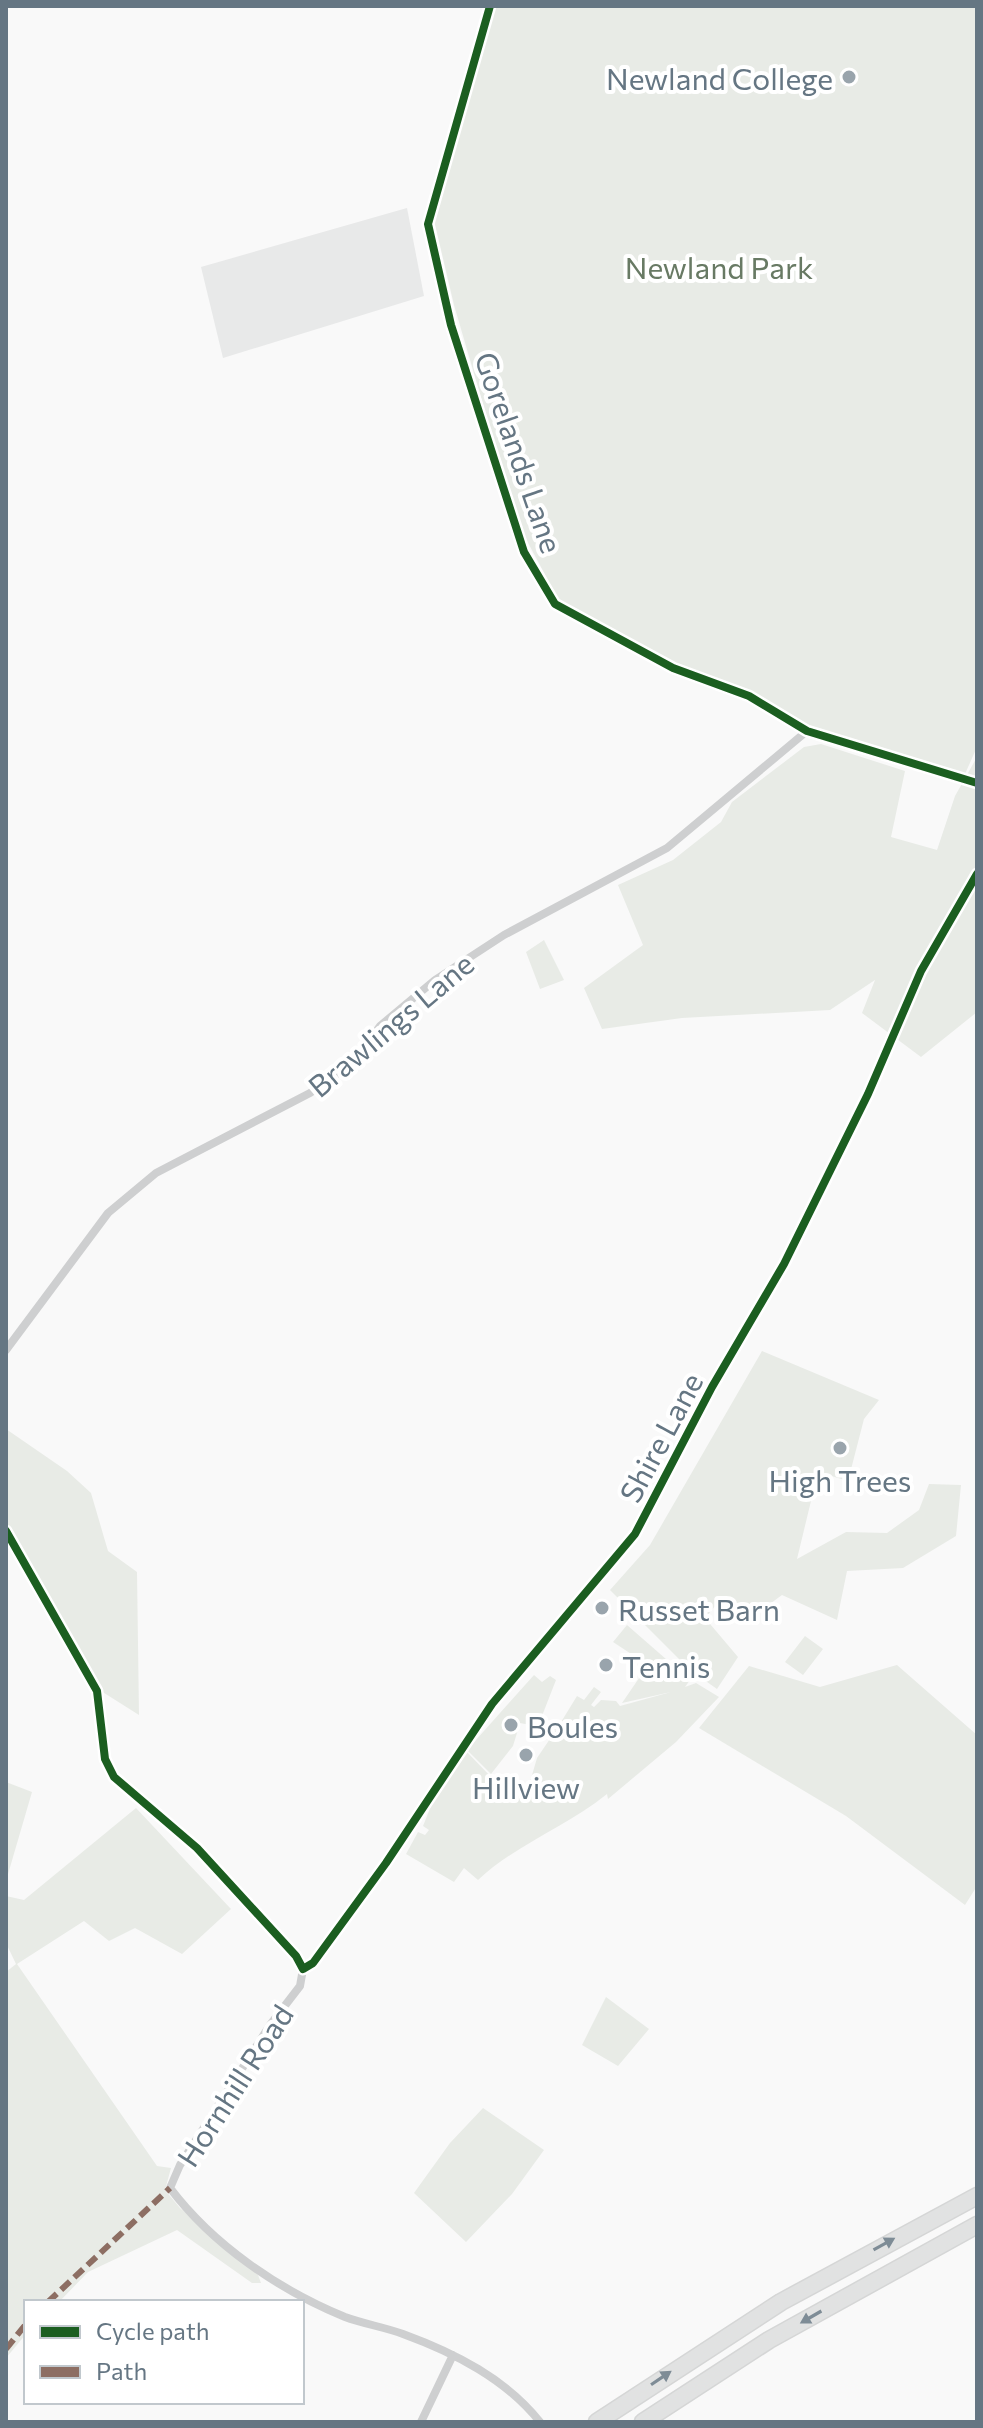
<svg xmlns="http://www.w3.org/2000/svg" width="983" height="2428" viewBox="0 0 983 2428" font-family="Commissioner,sans-serif">
<rect width="100%" height="100%" fill="#f9f9f9"/>
<path fill="#e8e9e9" d="M407 208 424 296 223 358 201 267Z"/>
<path fill="#e8ebe6" d="M493 6H977V747L965 774 814 728 750 691 672 664 558 599 518 524 454 305 429 199Z
M821 744 905 771 891 837 937 850 955 796 977 757V1012L921 1057 862 1013 875 980 830 1010 682 1018 602 1029 584 988 643 945 618 885 673 860 721 822 732 802 804 747Z
M544 940 564 980 540 989 526 952Z
M762 1351 879 1400 864 1419 848 1481 818 1472 797 1559 846 1532 887 1533 919 1510 929 1484 961 1485 956 1536 903 1568 847 1571 837 1620 782 1595 752 1617 722 1598 705 1618 738 1657 717 1689 690 1670 610 1590 650 1545Z
M6 1429 67 1471 91 1493 108 1551 137 1572 139 1715 101 1691 6 1523Z
M627 1625 690 1680 685 1687 696 1683 719 1697 676 1742 608 1799 607 1794C566 1827 515 1845 478 1880L464 1868 454 1882 406 1854 418 1832 425 1835 429 1830 423 1826 433 1801 466 1751 493 1779 515 1791 519 1783 534 1786 530 1782 537 1758 556 1730 520 1723 513 1746 491 1774 467 1750 534 1675 542 1682 550 1676 556 1680 540 1721 558 1727 577 1696 584 1700 594 1687 601 1692 591 1705 594 1707 601 1700 616 1701 620 1706 671 1692 622 1703 648 1665 613 1642Z
M805 1636 823 1649 803 1675 785 1662Z
M897 1665 977 1735V1886L965 1905 846 1816 699 1728 749 1666 820 1687Z
M6 1782 32 1792 6 1881Z
M136 1808 231 1909 182 1954 135 1928 109 1941 84 1921 17 1964 157 2166 171 2168 165 2190 180 2208 258 2275 261 2283H252L177 2230 88 2272 59 2302H26V2334L6 2358V1972L16 1964 6 1943V1896L24 1900Z
M606 1997 649 2029 618 2066 582 2045Z
M483 2108 544 2150 512 2194 466 2242 414 2193 450 2143Z"/>
<g fill="none" stroke-linecap="round" stroke-linejoin="round">
<g stroke="#d5d6d6" stroke-width="19">
<path id="motorway" d="M597 2422 781 2302 977 2196
M643 2422 769 2340 977 2225"/>
</g>
<path stroke="#cecfd0" stroke-width="8" d="M490 6 428 224 451 325 524 552 555 604 673 668 749 696 807 731 977 783
M6 1350 108 1213 156 1173 310 1093 353 1063 380 1026 435 980 504 935 667 848 807 731
M6 1531 97 1691 105 1759 114 1777 197 1848 296 1956 303 1969
M303 1969 313 1963 386 1863 492 1704 635 1534 712 1387 784 1264 868 1094 921 971 977 874
M303 1969 300 1986 270 2025 180 2165 170 2188C213 2245 279 2290 345 2317 364 2324 384 2327 403 2334 455 2353 506 2379 540 2422
M421 2422 453 2355"/>
<use href="#motorway" stroke="#e1e2e2" stroke-width="16"/>
<path stroke="#8d6e63" stroke-width="6" stroke-dasharray="12 6" stroke-linecap="butt" d="M48 2302 170 2188
M6 2349 26 2324"/>
<g stroke="#fff" stroke-width="13">
<path id="cycleway" d="M490 6 428 224 451 325 524 552 555 604 673 668 749 696 807 731 977 783
M6 1531 97 1691 105 1759 114 1777 197 1848 296 1956 303 1969 313 1963 386 1863 492 1704 635 1534 712 1387 784 1264 868 1094 921 971 977 874"/>
</g>
<use href="#cycleway" stroke="#1b5e20" stroke-width="8"/>
</g>
<defs><path id="oneway-solid" d="M-6-.8H1V-3.2L6.5 0L1 3.2V.8H-6Z" transform="scale(2)"/></defs>
<g fill="#7e8c96">
<use href="#oneway-solid" transform="translate(884 2244) rotate(-29)"/>
<use href="#oneway-solid" transform="translate(811 2317) rotate(150)"/>
<use href="#oneway-solid" transform="translate(661 2378) rotate(-34)"/>
</g>
<g fill="#99a4ac" stroke="#fff" stroke-width="3">
<circle cx="849" cy="77" r="8"/>
<circle cx="840" cy="1448" r="8"/>
<circle cx="602" cy="1608" r="8"/>
<circle cx="606" cy="1665" r="8"/>
<circle cx="511" cy="1725" r="8"/>
<circle cx="526" cy="1755" r="8"/>
</g>
<g text-anchor="middle" dominant-baseline="central" stroke-width="8" stroke-linejoin="round" paint-order="stroke">
<g font-size="30" fill="#657683" stroke="#fff" text-anchor="start">
<text x="833" y="77" text-anchor="end">Newland College</text>
<text x="840" y="1479" text-anchor="middle">High Trees</text>
<text x="618" y="1608">Russet Barn</text>
<text x="622" y="1665">Tennis</text>
<text x="527" y="1725">Boules</text>
<text x="526" y="1786" text-anchor="middle">Hillview</text>
</g>
<g font-size="30" fill="#687a64" stroke="#fff">
<text x="719" y="266">Newland Park</text>
</g>
<g font-size="30" fill="#657683" stroke="#fff">
<text transform="translate(520 452) rotate(71)">Gorelands Lane</text>
<text transform="translate(390 1024) rotate(-40)">Brawlings Lane</text>
<text transform="translate(660 1437) rotate(-62)">Shire Lane</text>
<text transform="translate(234 2085) rotate(-57)">Hornhill Road</text>
</g>
</g>
<rect width="983" height="2428" fill="none" stroke="#657683" stroke-width="16"/>
<rect x="24" y="2300" width="280" height="104" fill="#ffffff" stroke="#c1c8cd" stroke-width="2"/>
<rect x="40" y="2326" width="40" height="12" fill="#1b5e20" stroke="#c1c8cd" stroke-width="2"/>
<text x="96" y="2340" font-size="24" fill="#657683">Cycle path</text>
<rect x="40" y="2366" width="40" height="12" fill="#8d6e63" stroke="#c1c8cd" stroke-width="2"/>
<text x="96" y="2380" font-size="24" fill="#657683">Path</text>
</svg>
